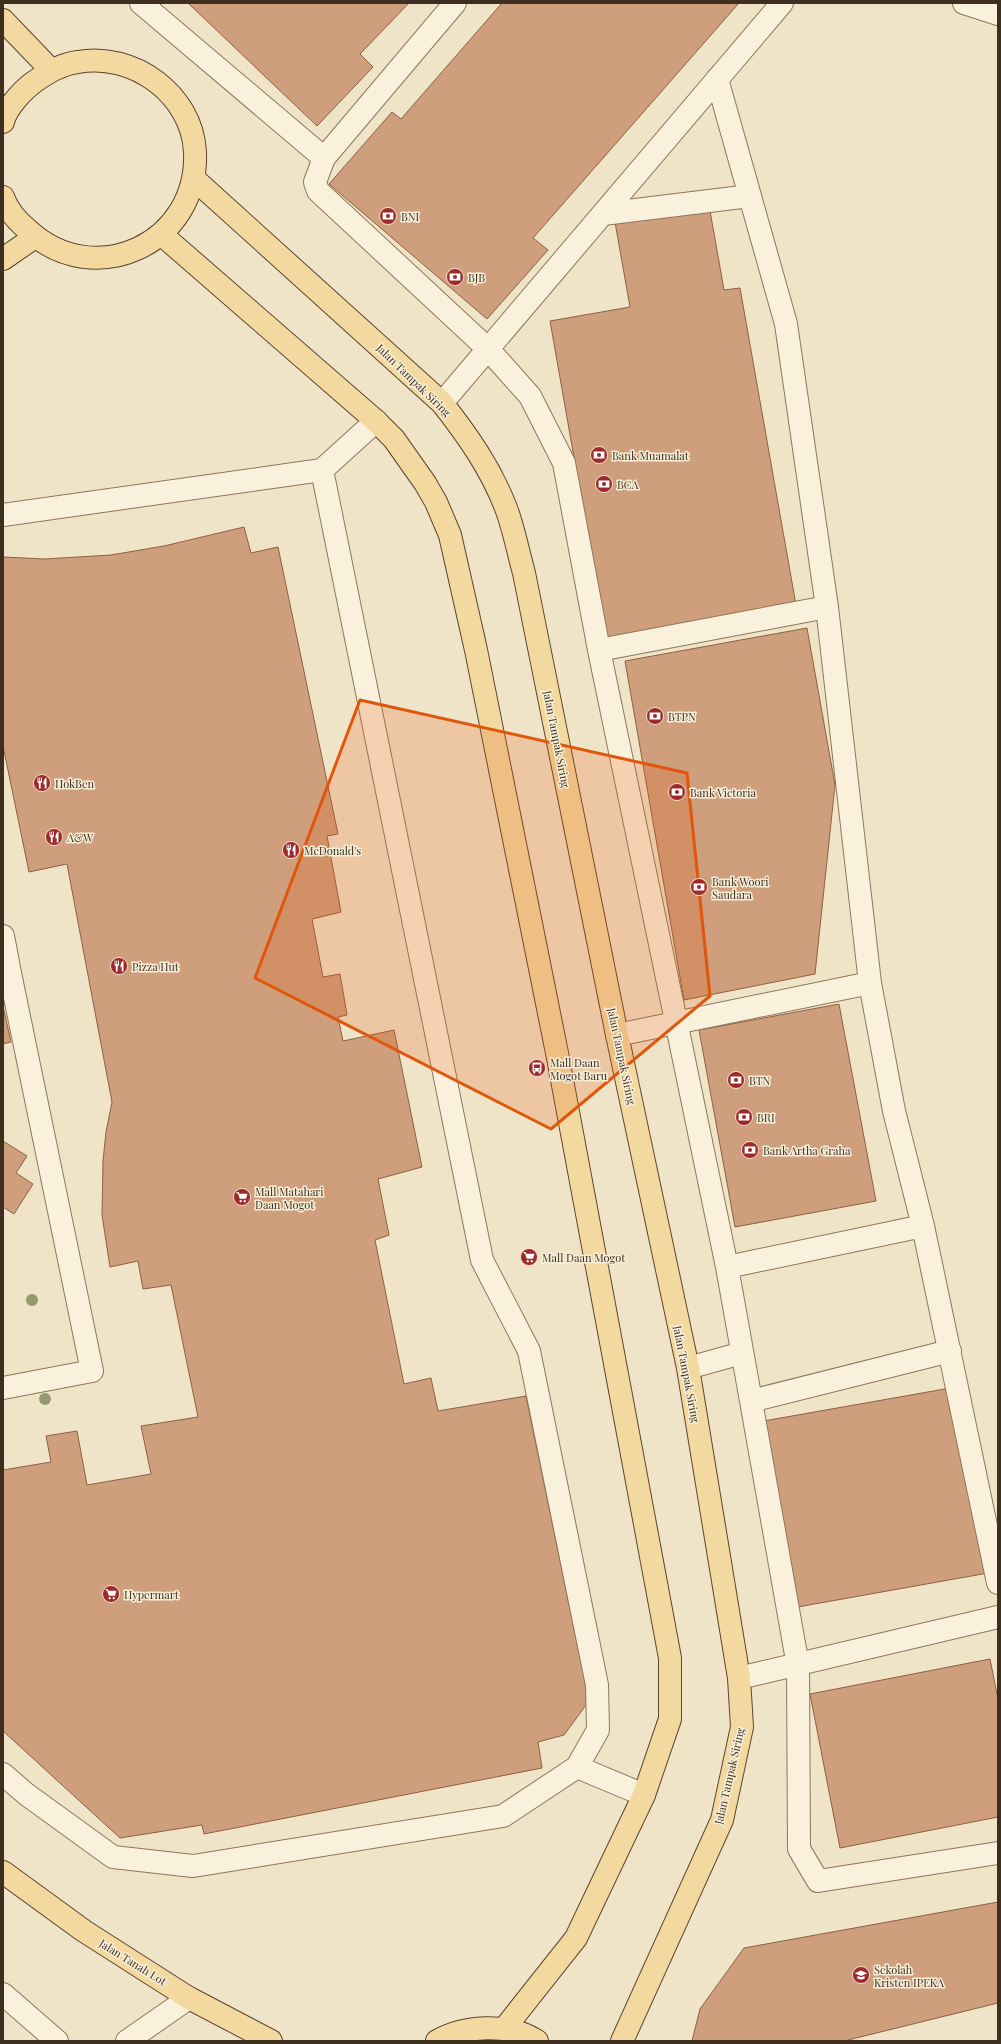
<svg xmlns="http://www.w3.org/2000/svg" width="1001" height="2044" viewBox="0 0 1001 2044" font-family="'Playfair Display',serif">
<rect width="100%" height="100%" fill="#f0e4c8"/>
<path fill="#cf9f7d" stroke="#8d5f41" d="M188 3H409L360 54 373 67 317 126Z
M502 3H739L533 238 548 250 487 319 329 184 392 112 401 119Z
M709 205 724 290 740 288 796 605 606 639 550 321 630 307 615 222Z
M244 527 251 553 278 547 338 834 327 836 341 912 312 919 323 977 340 974 347 1015 338 1017 343 1041 394 1030 422 1167 378 1179 389 1235 375 1240 404 1384 431 1378 438 1411 526 1396 589 1701 564 1735 538 1742 542 1768 204 1834 202 1825 120 1838 3 1731V1470L51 1462 46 1436 77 1431 87 1485 151 1474 141 1426 198 1417 171 1285 143 1289 138 1261 110 1267 102 1215 103 1161 106 1132 112 1102 67 864 29 872 3 746V557L45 559 111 555 164 546Z
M807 628 835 785 815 974 684 1000 625 661Z
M839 1004 876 1201 735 1227 699 1030Z
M3 1006 11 1042 3 1044Z
M3 1141 27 1156 16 1173 33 1184 14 1214 3 1207Z
M956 1387 988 1573 792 1608 758 1422Z
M990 1659 998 1699V1817L840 1848 810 1694Z
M998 1902V2003L844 2041H692L700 2009 744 1948Z"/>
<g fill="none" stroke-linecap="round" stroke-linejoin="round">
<g stroke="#8d765c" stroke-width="24">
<path id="minor" d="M141 3 324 158
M455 3 324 158 315 182 318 191 488 349 530 396 564 463 599 650 727 1267 751 1401 798 1666 799 1849 818 1881 998 1853
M964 3 998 14
M603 214 750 196
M442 403 782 3
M3 515 322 470 376 421
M599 650 827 607 786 324 717 79
M3 936 10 973 3 975
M617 1035 870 983
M923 1226 998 1583
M727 1267 923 1226 894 1111 870 983 827 607
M688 1368 742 1353
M3 1388 92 1371 10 973
M751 1401 950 1351
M739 1678 998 1617
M577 1767 644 1795
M3 1774 26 1794 113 1857 193 1866 503 1816 577 1767 598 1730 597 1685 529 1351 482 1260 322 470
M3 1994 57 2041
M127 2041 189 1998"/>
</g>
<g stroke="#5b4430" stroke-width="24">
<path id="major" d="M3 20 51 70
M3 122C6 108 23 90 34 82 47 73 61 64 78 62 133 52 192 94 195 152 199 243 95 292 28 230 17 221 8 211 3 197
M193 178 442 403C468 436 491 469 506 508 514 529 518 552 524 573L617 1035 688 1368 739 1678 742 1727 722 1820 622 2041
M161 234 376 421 394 439 425 483 436 502 450 535 476 650 557 1053 670 1658V1719L644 1795 576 1938 504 2029
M3 259 35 237
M3 1872 84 1931 189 1998 271 2041
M437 2041C465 2025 510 2023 537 2041"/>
</g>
<use href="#minor" stroke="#faf1dc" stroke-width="22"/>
<use href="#major" stroke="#f3d9a0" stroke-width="22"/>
</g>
<g fill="#96986f">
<circle cx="32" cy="1300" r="6"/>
<circle cx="45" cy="1399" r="6"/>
</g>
<path fill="#df570d" fill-opacity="0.2" stroke="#df570d" stroke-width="3" stroke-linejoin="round" d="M360 700 687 773 710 996 551 1129 255 978Z"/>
<defs>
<g id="bank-disc" transform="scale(0.9)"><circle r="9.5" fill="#9e2a2b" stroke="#f7eed8"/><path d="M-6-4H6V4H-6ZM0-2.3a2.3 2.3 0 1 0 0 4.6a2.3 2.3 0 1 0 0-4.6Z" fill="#fff"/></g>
<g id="restaurant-disc" transform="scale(0.9)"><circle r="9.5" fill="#9e2a2b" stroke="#f7eed8"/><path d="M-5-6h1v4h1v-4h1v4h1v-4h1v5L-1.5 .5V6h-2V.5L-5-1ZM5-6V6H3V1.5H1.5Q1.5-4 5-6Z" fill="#fff"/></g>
<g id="bus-disc" transform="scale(0.9)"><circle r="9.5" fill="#9e2a2b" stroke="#f7eed8"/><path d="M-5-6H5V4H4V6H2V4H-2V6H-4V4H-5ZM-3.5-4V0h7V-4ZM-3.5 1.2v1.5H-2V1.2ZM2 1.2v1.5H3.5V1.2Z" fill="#fff"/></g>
<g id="supermarket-disc" transform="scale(0.9)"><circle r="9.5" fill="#9e2a2b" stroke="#f7eed8"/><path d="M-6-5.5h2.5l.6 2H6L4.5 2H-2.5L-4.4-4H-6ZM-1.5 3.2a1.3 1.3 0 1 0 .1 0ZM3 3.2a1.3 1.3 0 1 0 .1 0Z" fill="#fff"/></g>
<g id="school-disc" transform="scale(0.9)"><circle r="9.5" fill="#9e2a2b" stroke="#f7eed8"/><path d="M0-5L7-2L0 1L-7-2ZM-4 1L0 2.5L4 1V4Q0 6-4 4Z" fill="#fff"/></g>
</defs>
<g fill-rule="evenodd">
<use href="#bank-disc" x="388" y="216"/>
<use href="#bank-disc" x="455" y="277"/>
<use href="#bank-disc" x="599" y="455"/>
<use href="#bank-disc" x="604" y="484"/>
<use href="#bank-disc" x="655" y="716"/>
<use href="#restaurant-disc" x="42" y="783"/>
<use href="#bank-disc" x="677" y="792"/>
<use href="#restaurant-disc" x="54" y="837"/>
<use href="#restaurant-disc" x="291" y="850"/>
<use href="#bank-disc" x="699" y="887"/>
<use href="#restaurant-disc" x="119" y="966"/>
<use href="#bus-disc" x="537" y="1068"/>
<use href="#bank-disc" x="736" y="1080"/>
<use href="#bank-disc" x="744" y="1117"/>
<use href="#bank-disc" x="750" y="1150"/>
<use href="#supermarket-disc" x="242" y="1197"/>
<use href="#supermarket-disc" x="529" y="1257"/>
<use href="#supermarket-disc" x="111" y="1594"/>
<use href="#school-disc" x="861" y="1975"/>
</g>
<g text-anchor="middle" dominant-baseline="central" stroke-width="3" stroke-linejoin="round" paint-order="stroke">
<g font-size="11" fill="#3d2e20" stroke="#f7eed8" text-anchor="start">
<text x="401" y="216">BNI</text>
<text x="468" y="277">BJB</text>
<text x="612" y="455">Bank Muamalat</text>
<text x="617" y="484">BCA</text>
<text x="668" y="716">BTPN</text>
<text x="55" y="783">HokBen</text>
<text x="690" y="792">Bank Victoria</text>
<text x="67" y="837">A&amp;W</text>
<text x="304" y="850">McDonald's</text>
<text x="712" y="881">Bank Woori<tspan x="712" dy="13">Saudara</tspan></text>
<text x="132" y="966">Pizza Hut</text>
<text x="550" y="1062">Mall Daan<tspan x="550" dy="13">Mogot Baru</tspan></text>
<text x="749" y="1080">BTN</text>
<text x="757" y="1117">BRI</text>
<text x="763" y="1150">Bank Artha Graha</text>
<text x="255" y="1191">Mall Matahari<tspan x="255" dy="13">Daan Mogot</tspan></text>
<text x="542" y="1257">Mall Daan Mogot</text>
<text x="124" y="1594">Hypermart</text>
<text x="874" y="1969">Sekolah<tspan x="874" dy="13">Kristen IPEKA</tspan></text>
</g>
<g font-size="11" fill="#3d2e20" stroke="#f7eed8">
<text transform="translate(414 380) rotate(44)">Jalan Tampak Siring</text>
<text transform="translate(557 739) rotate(79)">Jalan Tampak Siring</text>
<text transform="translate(622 1056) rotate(78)">Jalan Tampak Siring</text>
<text transform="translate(687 1374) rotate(79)">Jalan Tampak Siring</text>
<text transform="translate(729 1776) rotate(-77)">Jalan Tampak Siring</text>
<text transform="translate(133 1962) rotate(32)">Jalan Tanah Lot</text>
</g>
</g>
<rect width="1001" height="2044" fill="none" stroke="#3d2e20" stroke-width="8"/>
</svg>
